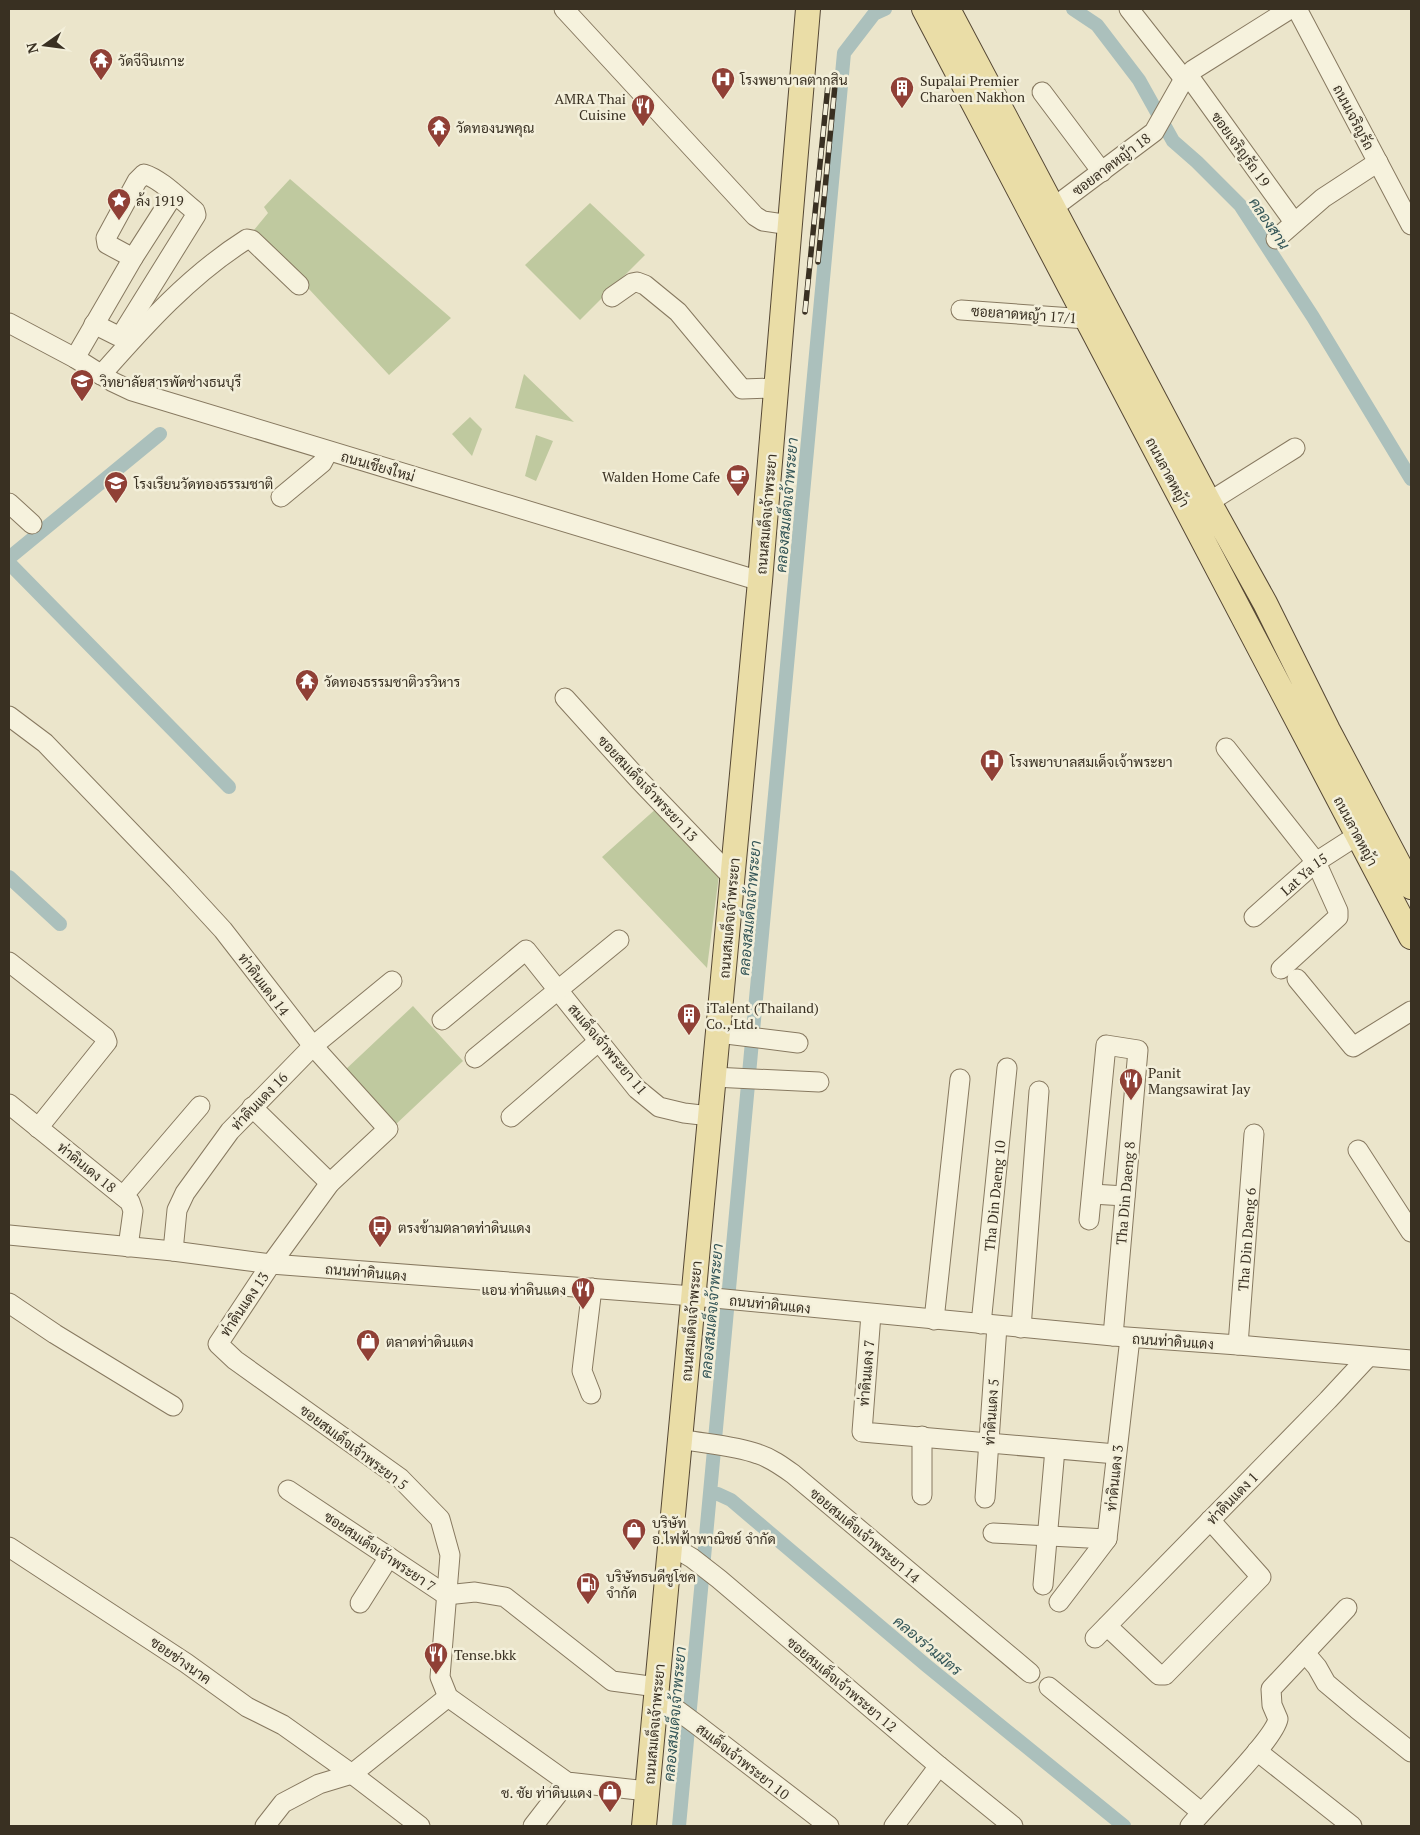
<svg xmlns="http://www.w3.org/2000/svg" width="1420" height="1835" viewBox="0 0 1420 1835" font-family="'PT Serif',Sarabun,serif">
<rect width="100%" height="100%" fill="#ebe5cb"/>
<path fill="#bfc99f" d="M290 179 451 318 389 375 254 230 268 213 264 207Z
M590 203 645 255 580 320 525 265Z
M524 374 574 422 515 408Z
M470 417 482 429 472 456 452 434Z
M536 435 553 441 536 481 525 476Z
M658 807 719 875 707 968 602 857Z
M413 1006 463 1061 394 1126 344 1071Z"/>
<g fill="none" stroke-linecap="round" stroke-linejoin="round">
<path stroke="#abc0bc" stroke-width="14" d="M1073 9 1097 25 1139 80 1173 141 1197 162 1240 205 1313 317 1411 479
M9 558 160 434
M9 563 229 787
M9 877 60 924
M710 1494H718L731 1500 927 1666 1124 1826
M679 1826 844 53 874 14 885 9"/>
<g stroke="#877960" stroke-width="21">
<g id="minor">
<path d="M564 9 755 216 763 221 790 225"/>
<path d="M1129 9 1184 79"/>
<path d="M1297 9 1411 225"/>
<path d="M1188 75 1294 222"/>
<path d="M1042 92 1102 172"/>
<path d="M1054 207 1154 132 1184 79 1193 70 1290 9"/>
<path d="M1276 239 1323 198 1378 162"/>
<path d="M612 297 632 283 637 282 645 285 678 312 742 389 776 388"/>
<path d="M961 310 1087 319"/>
<path d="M9 323 75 358 113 382 132 391 760 581"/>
<path d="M94 324 118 336 122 334 196 215 195 211C181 200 161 179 144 174L137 181 106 238 107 244 133 258"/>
<path d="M75 358 133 258 174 194"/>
<path d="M101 375C145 325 190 275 247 239L252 240 299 285"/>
<path d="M281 497 322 463 328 452"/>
<path d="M1209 502 1295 448"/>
<path d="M9 503 32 524"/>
<path d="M565 698 640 781 732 877"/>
<path d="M9 716 45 743 177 880 223 930 313 1046 388 1129 330 1183 271 1264 218 1344 235 1360 400 1478 440 1519 450 1555 440 1677 448 1697 567 1782 647 1791"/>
<path d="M1226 748 1316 862 1338 911V917L1281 969"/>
<path id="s1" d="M1254 917 1316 862 1358 835"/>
<path d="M9 962 105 1037 107 1042 38 1128"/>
<path d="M1297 979 1353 1047 1411 1011"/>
<path d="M442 1020 526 950 637 1089 659 1107 684 1113 710 1116"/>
<path d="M718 1033 798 1043"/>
<path d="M475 1058 619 940"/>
<path d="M713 1077 819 1082"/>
<path d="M9 1104 130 1202 133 1211 128 1247"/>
<path d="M252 1107 330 1183"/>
<path d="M511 1117 599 1041"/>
<path d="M1358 1150 1411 1232"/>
<path d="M1092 1194 1125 1196"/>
<path d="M123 1196 200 1106"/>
<path d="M1089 1220 1106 1045 1138 1050 1113 1336"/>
<path d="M9 1235 173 1251 271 1264 693 1296 1113 1336 1238 1345 1411 1360"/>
<path d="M173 1251 177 1210 185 1193 230 1131 313 1046 392 981"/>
<path d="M9 1303 55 1334 173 1406"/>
<path d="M871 1314 862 1432 1116 1454"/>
<path d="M934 1320 960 1079"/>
<path id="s2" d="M981 1324 1007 1068"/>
<path d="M1021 1328 1039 1091"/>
<path id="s3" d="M1238 1345 1254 1134"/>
<path d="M591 1394 582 1371 592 1288"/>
<path d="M680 1439C706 1444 733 1445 758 1454 771 1458 782 1466 793 1474L1030 1673"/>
<path d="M288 1490 446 1595 475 1592 505 1597 612 1681 657 1687"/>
<path d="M922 1495V1436"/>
<path d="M985 1498 997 1326"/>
<path d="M993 1533 1107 1539"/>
<path d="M670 1545 692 1558 719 1579 939 1766 1013 1826"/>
<path d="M9 1547 186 1663 247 1707 283 1725 352 1774 420 1826"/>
<path d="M1043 1585 1055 1449"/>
<path d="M1059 1602 1107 1539 1130 1338"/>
<path d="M360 1603 389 1557"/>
<path d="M1107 1626 1159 1675H1165L1261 1577 1210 1520"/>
<path d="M1095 1638 1328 1400 1368 1357"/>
<path d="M1305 1653 1317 1667 1326 1683 1357 1709 1411 1752"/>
<path d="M1049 1687 1201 1812"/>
<path d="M656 1698 673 1707 696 1724 829 1826"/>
<path d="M1257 1751 1352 1826"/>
<path d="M265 1826 283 1803 319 1784 352 1774 448 1697"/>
<path d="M533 1826 567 1782"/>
<path d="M894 1826 939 1766"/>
<path d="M1190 1826C1207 1805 1274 1740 1278 1719L1272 1705 1271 1689 1347 1608"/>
</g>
</g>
<g stroke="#554734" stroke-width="26">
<path id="major" d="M924 9 1411 937
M948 9 1209 502 1265 603 1328 730 1411 887
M644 1826 760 581 808 9"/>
</g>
<use href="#minor" stroke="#f6f2dd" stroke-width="19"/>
<use href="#major" stroke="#eadda7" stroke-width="24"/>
<g stroke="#393022" stroke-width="5.5">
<path id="rail" d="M818 262 835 85
M805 312 828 85"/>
</g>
<use href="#rail" stroke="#f3efda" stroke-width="4" stroke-dasharray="11" stroke-linecap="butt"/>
</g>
<defs>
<g id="temple-pin" transform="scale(1.25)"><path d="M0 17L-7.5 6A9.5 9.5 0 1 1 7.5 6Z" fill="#904036" stroke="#f3efda"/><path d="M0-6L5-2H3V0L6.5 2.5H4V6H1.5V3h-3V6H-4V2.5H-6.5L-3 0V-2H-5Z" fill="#fff"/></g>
<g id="hospital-pin" transform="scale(1.25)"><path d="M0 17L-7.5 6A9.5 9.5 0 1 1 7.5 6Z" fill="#904036" stroke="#f3efda"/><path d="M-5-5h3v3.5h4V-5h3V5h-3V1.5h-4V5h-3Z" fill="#fff"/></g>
<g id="building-pin" transform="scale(1.25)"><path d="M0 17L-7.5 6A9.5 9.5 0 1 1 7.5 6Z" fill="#904036" stroke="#f3efda"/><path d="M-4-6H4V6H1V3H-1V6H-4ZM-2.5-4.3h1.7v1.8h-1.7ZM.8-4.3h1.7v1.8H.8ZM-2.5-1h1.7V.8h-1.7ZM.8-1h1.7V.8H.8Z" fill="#fff"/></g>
<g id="restaurant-pin" transform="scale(1.25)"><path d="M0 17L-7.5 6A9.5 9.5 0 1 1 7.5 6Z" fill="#904036" stroke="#f3efda"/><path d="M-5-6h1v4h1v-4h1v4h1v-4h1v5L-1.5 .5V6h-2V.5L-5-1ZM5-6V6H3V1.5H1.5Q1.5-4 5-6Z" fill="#fff"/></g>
<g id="sight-pin" transform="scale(1.25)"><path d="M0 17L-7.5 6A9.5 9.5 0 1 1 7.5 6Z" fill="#904036" stroke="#f3efda"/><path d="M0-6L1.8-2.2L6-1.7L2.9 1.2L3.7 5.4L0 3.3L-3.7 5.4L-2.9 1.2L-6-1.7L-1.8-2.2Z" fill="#fff"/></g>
<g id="university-pin" transform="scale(1.25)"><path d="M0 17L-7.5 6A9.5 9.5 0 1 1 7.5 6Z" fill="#904036" stroke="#f3efda"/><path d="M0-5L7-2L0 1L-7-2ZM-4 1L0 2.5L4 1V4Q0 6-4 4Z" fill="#fff"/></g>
<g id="cafe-pin" transform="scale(1.25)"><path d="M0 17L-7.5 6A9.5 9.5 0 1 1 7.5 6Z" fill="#904036" stroke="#f3efda"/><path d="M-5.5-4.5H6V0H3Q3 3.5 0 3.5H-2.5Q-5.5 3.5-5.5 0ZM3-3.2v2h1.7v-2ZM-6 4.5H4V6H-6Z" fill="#fff"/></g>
<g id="school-pin" transform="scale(1.25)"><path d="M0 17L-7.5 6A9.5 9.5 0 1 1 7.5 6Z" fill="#904036" stroke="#f3efda"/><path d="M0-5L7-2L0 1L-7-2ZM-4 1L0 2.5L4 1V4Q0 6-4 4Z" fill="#fff"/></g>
<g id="bus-pin" transform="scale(1.25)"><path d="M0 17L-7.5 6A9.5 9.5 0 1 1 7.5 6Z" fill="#904036" stroke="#f3efda"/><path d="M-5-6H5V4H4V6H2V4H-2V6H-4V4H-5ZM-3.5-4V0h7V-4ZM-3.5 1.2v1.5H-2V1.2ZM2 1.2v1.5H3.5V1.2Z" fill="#fff"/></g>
<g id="shop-pin" transform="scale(1.25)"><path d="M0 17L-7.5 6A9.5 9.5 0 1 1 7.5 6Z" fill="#904036" stroke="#f3efda"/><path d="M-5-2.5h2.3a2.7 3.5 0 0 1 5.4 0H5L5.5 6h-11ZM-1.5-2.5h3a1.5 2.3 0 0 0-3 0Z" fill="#fff"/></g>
<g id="fuel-pin" transform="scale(1.25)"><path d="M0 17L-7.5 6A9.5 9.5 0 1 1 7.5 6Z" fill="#904036" stroke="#f3efda"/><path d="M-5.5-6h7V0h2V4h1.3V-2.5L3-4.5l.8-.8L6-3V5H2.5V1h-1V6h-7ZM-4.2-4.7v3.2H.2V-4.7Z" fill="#fff"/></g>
</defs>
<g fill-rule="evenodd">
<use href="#temple-pin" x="101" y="60"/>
<use href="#hospital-pin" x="723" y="79"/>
<use href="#building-pin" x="902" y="88"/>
<use href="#restaurant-pin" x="643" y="106"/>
<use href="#temple-pin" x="439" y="127"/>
<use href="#sight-pin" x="119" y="200"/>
<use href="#university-pin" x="82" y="381"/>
<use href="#cafe-pin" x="738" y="476"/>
<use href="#school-pin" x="116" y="483"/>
<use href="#temple-pin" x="307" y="681"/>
<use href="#hospital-pin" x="992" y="761"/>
<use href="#building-pin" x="689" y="1015"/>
<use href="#restaurant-pin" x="1131" y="1080"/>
<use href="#bus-pin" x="380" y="1227"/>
<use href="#restaurant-pin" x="583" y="1289"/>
<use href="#shop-pin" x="368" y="1341"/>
<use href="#shop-pin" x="634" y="1530"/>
<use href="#fuel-pin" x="588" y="1584"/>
<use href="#restaurant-pin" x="436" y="1654"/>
<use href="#shop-pin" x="610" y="1792"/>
</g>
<g text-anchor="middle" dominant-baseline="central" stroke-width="5" stroke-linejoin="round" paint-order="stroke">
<g font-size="14" fill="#393022" stroke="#f3efda" text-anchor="start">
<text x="118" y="60">วัดจีจินเกาะ</text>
<text x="740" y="79">โรงพยาบาลตากสิน</text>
<text x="920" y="80">Supalai Premier<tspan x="920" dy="16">Charoen Nakhon</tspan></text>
<text x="626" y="98" text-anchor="end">AMRA Thai<tspan x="626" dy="16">Cuisine</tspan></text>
<text x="456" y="127">วัดทองนพคุณ</text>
<text x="136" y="200">ล้ง 1919</text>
<text x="100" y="381">วิทยาลัยสารพัดช่างธนบุรี</text>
<text x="720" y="476" text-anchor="end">Walden Home Cafe</text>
<text x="134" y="483">โรงเรียนวัดทองธรรมชาติ</text>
<text x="324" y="681">วัดทองธรรมชาติวรวิหาร</text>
<text x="1010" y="761">โรงพยาบาลสมเด็จเจ้าพระยา</text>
<text x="706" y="1007">iTalent (Thailand)<tspan x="706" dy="16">Co., Ltd.</tspan></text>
<text x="1148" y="1072">Panit<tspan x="1148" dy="16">Mangsawirat Jay</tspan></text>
<text x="398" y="1227">ตรงข้ามตลาดท่าดินแดง</text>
<text x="566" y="1289" text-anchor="end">แอน ท่าดินแดง</text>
<text x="386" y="1341">ตลาดท่าดินแดง</text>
<text x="652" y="1522">บริษัท<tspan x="652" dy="16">อ.ไฟฟ้าพาณิชย์ จำกัด</tspan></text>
<text x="606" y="1576">บริษัทธนดีชูโชค<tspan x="606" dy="16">จำกัด</tspan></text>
<text x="454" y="1654">Tense.bkk</text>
<text x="592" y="1792" text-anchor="end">ช. ชัย ท่าดินแดง</text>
</g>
<g font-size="14" fill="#393022" stroke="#f3efda">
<text transform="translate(1354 117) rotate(62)">ถนนเจริญรัถ</text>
<text transform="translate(1241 149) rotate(54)">ซอยเจริญรัถ 19</text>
<text transform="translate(1111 164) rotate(-37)">ซอยลาดหญ้า 18</text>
<text transform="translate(1024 314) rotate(4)">ซอยลาดหญ้า 17/1</text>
<text transform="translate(378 466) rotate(16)">ถนนเชียงใหม่</text>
<text transform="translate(1168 472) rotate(62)">ถนนลาดหญ้า</text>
<text transform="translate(766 514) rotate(-85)">ถนนสมเด็จเจ้าพระยา</text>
<text transform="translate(648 788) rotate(47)">ซอยสมเด็จเจ้าพระยา 13</text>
<text transform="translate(1356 831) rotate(62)">ถนนลาดหญ้า</text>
<text stroke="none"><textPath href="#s1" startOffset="66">Lat Ya 15</textPath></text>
<text transform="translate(729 918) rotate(-85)">ถนนสมเด็จเจ้าพระยา</text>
<text transform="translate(264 984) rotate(53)">ท่าดินแดง 14</text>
<text transform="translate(608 1049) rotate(50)">สมเด็จเจ้าพระยา 11</text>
<text transform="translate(259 1101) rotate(-46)">ท่าดินแดง 16</text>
<text transform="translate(87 1167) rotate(39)">ท่าดินเดง 18</text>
<text transform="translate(1125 1193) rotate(-85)">Tha Din Daeng 8</text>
<text stroke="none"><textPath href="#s2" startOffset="129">Tha Din Daeng 10</textPath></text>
<text stroke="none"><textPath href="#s3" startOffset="106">Tha Din Daeng 6</textPath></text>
<text transform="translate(366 1272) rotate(5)">ถนนท่าดินแดง</text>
<text transform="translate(244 1304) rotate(-56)">ท่าดินแดง 13</text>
<text transform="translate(770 1304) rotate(6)">ถนนท่าดินแดง</text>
<text transform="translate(691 1321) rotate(-85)">ถนนสมเด็จเจ้าพระยา</text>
<text transform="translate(1173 1341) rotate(4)">ถนนท่าดินแดง</text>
<text transform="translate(866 1373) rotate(-85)">ท่าดินแดง 7</text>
<text transform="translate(991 1412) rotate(-86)">ท่าดินแดง 5</text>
<text transform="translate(354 1447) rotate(37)">ซอยสมเด็จเจ้าพระยา 5</text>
<text transform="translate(1114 1478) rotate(-84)">ท่าดินแดง 3</text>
<text transform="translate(1232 1498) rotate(-46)">ท่าดินแดง 1</text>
<text transform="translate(865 1535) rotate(40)">ซอยสมเด็จเจ้าพระยา 14</text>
<text transform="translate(380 1551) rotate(34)">ซอยสมเด็จเจ้าพระยา 7</text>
<text transform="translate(181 1660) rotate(35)">ซอยช่างนาค</text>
<text transform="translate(842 1684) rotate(40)">ซอยสมเด็จเจ้าพระยา 12</text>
<text transform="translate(654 1724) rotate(-85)">ถนนสมเด็จเจ้าพระยา</text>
<text transform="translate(743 1761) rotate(38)">สมเด็จเจ้าพระยา 10</text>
</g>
<g font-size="15" font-style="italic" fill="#335557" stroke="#f3efda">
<text transform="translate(1270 223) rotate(56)">คลองสาน</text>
<text transform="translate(786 505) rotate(-85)">คลองสมเด็จเจ้าพระยา</text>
<text transform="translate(749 908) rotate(-85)">คลองสมเด็จเจ้าพระยา</text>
<text transform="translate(711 1311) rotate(-85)">คลองสมเด็จเจ้าพระยา</text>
<text transform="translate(928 1645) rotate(40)">คลองร่วมมิตร</text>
<text transform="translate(674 1714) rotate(-85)">คลองสมเด็จเจ้าพระยา</text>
</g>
</g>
<rect width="1420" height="1835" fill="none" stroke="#393022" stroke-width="20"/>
<g transform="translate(45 45) rotate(256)" stroke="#f3efda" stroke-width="4" paint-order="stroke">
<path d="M0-4L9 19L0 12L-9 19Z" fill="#393022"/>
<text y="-8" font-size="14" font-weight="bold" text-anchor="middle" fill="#393022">N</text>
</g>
</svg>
